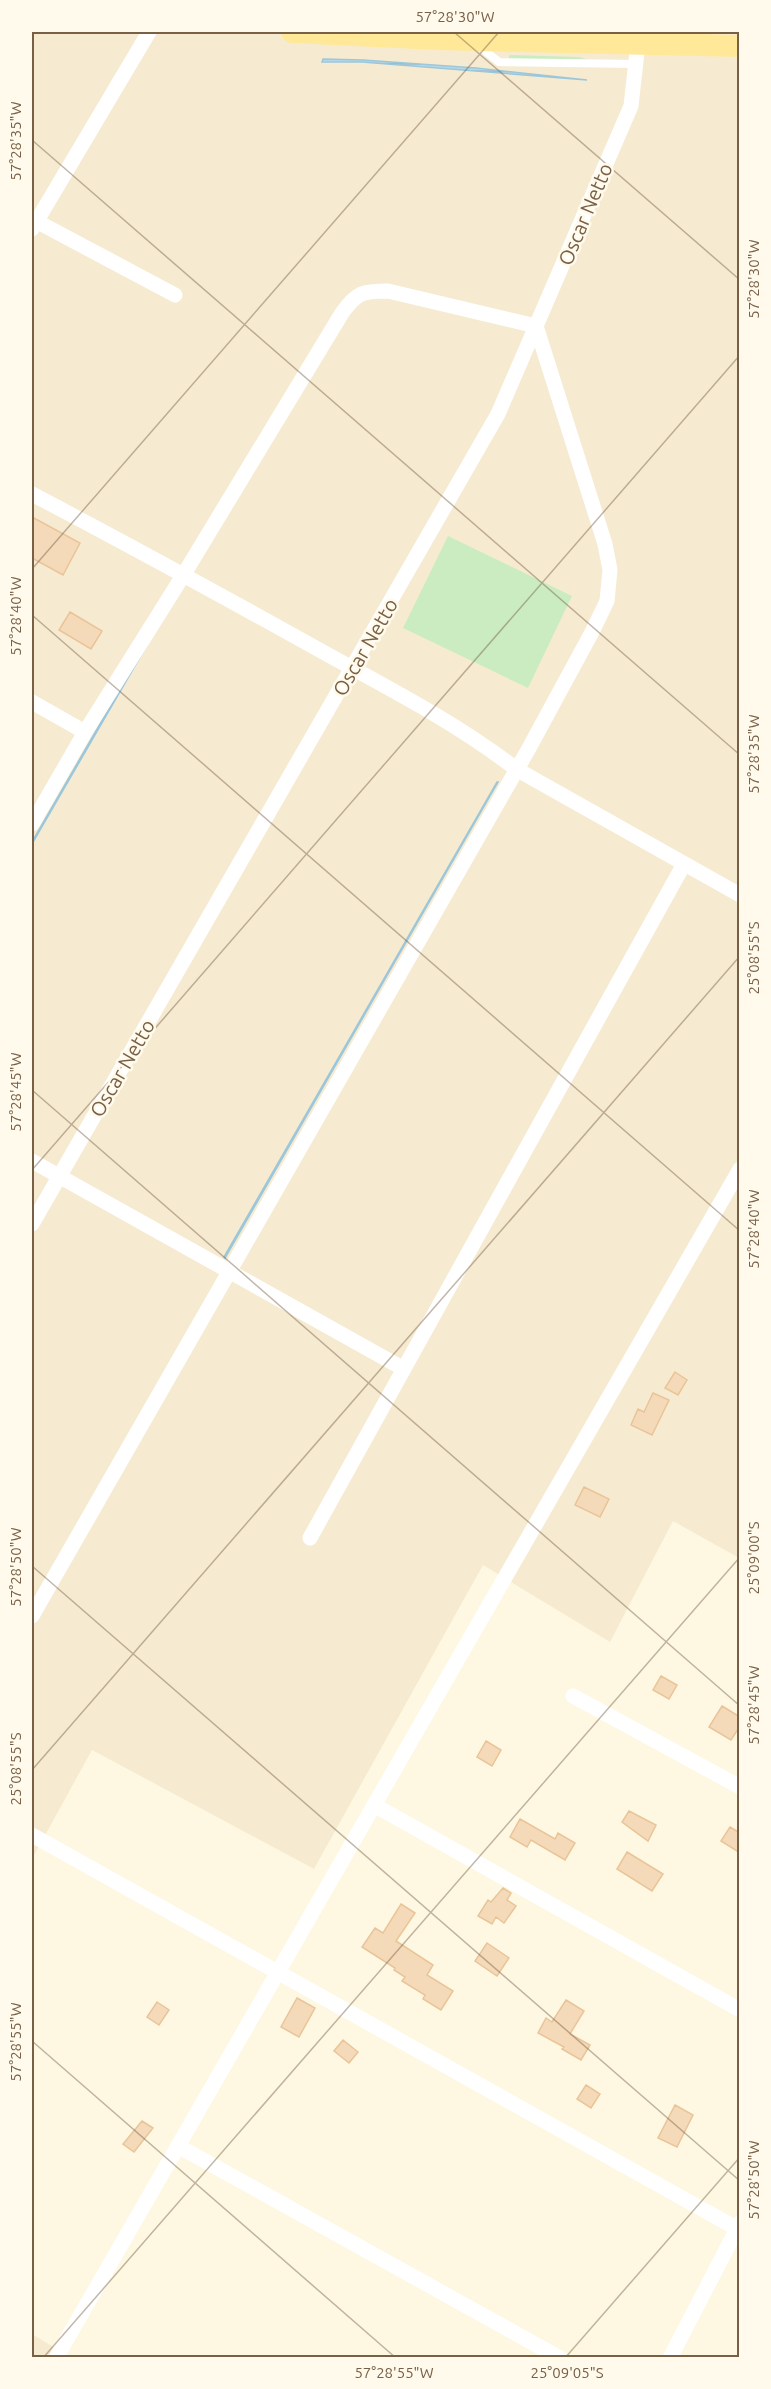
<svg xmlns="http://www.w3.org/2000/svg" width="771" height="2389" viewBox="0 0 771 2389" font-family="Ubuntu,sans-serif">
<defs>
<pattern id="water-rules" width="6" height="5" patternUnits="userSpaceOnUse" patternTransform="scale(1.5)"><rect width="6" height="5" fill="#b6d9e9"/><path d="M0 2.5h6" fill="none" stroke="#99b3bf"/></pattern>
</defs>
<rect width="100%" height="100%" fill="#fef8e3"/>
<path fill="#f6ebd1" d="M32 32H739V1558L673 1521 610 1642 483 1565 314 1869 92 1750 32 1859Z
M32 2334 70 2357H32Z"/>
<path fill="#cbecc0" d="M510 55 579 57 596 62 508 59Z
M448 536 572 596 528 688 403 628Z"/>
<path fill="url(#water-rules)" stroke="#9cc7db" stroke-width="1.5" d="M323 59 363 60 476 68 587 80 362 62H322Z
M165 611 166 612 32 844V842Z
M497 782H498L225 1258 224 1257Z"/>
<path fill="#f5dab9" stroke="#e9c498" stroke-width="1.5" d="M32 517 80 543 63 575 32 558Z
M70 612 102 631 91 649 59 630Z
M675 1372 687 1380 678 1395 665 1388Z
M653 1393 669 1400 652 1435 631 1425 638 1409 644 1412Z
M584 1487 609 1499 600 1517 575 1505Z
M661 1676 677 1685 669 1699 653 1690Z
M722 1706 740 1717V1726L731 1740 709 1727Z
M486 1741 501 1750 492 1766 477 1757Z
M629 1811 656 1825 648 1841 622 1822Z
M520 1819 555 1839 558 1833 575 1843 565 1860 531 1840 527 1847 510 1837Z
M730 1827 740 1833V1853L721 1841Z
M627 1852 663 1874 652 1891 617 1869Z
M503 1888 511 1893 507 1900 516 1906 504 1923 496 1917 492 1924 478 1916 488 1900 491 1902Z
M401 1904 415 1913 396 1941 433 1965 427 1975 453 1991 441 2010 423 1999 425 1995 402 1981 405 1977 394 1970 395 1968 362 1947 375 1928 383 1933Z
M487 1943 509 1958 497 1976 475 1961Z
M297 1998 315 2008 299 2037 281 2027Z
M566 2000 584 2011 570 2034 590 2045 581 2060 562 2049 564 2047 538 2033 546 2018 552 2022Z
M157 2002 169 2010 159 2025 147 2017Z
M343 2040 358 2052 349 2063 334 2051Z
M586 2085 600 2094 591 2108 577 2099Z
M675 2105 693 2115 677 2147 658 2138Z
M142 2121 153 2128 134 2152 123 2144Z"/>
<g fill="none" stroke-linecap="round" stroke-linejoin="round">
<path stroke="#fff" stroke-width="8" d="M483 42 485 51 499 62 636 64"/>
<path stroke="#fff" stroke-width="15" d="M36 221 175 295
M32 229 149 32
M32 494C129 545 226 598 323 652 388 688 457 723 516 769L740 895
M32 702 85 732
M32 824 85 732 184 574 342 313C357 292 363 291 388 291L536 326 605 544 610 570 607 601 592 632 528 750 32 1616
M32 1161 404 1369
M32 1224 498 414 631 106 638 43
M310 1538 684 864
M573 1696 740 1787
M374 1805 740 2010
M32 1835 736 2228 740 2227
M178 2146 560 2358
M56 2358 740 1169
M670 2358 740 2223"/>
<path stroke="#ffe999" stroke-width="22" d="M292 32 438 39 740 46"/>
</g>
<path fill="none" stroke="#786047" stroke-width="1.5" stroke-opacity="0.45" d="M454 32 740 280M32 140 740 755M32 569 499 32M32 615 740 1231M32 1090 740 1706M32 1170 740 355M32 1566 740 2181M32 1770 740 956M32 2041 396 2358M43 2358 740 1557M565 2358 740 2157"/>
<g text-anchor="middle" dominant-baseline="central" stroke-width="5" stroke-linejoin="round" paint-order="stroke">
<g font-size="20" fill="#786047" stroke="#fffaeb">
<text transform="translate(585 214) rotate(-67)">Oscar Netto</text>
<text transform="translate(365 647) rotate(-60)">Oscar Netto</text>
<text transform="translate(122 1068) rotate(-60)">Oscar Netto</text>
</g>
</g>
<rect width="771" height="2389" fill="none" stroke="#fffaeb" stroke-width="66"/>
<rect x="33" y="33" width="705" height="2323" fill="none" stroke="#786047" stroke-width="2"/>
<g font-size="15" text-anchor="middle" fill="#786047">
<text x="455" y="22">57°28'30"W</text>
<text transform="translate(16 141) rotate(-90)" y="5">57°28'35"W</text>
<text transform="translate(754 279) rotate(-90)" y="5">57°28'30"W</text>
<text transform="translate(16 616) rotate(-90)" y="5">57°28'40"W</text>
<text transform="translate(754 754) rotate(-90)" y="5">57°28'35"W</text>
<text transform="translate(754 958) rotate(-90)" y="5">25°08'55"S</text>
<text transform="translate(16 1092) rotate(-90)" y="5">57°28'45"W</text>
<text transform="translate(754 1229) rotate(-90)" y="5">57°28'40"W</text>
<text transform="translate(754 1558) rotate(-90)" y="5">25°09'00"S</text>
<text transform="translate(16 1567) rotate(-90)" y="5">57°28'50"W</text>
<text transform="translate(754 1705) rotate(-90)" y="5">57°28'45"W</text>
<text transform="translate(16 1769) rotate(-90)" y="5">25°08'55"S</text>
<text transform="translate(16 2042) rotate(-90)" y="5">57°28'55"W</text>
<text transform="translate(754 2180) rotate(-90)" y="5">57°28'50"W</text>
<text x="394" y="2378">57°28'55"W</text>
<text x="567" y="2378">25°09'05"S</text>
</g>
</svg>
